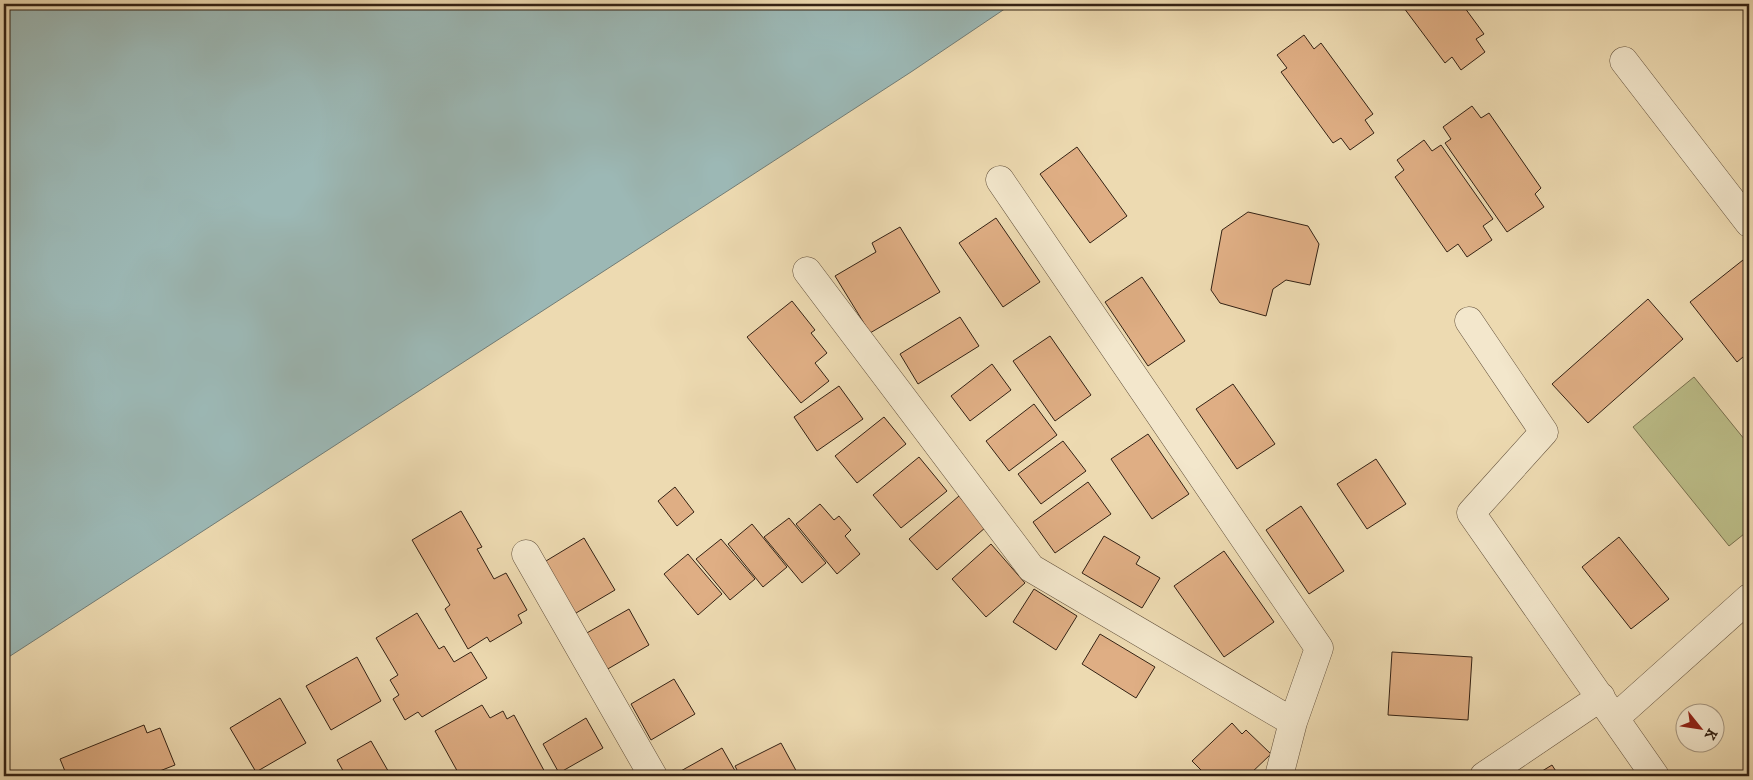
<svg xmlns="http://www.w3.org/2000/svg" width="1753" height="780" viewBox="0 0 1753 780" font-family="'IM FELL DW Pica',serif">
<rect width="100%" height="100%" fill="#eddab1"/>
<filter id="stains"><feTurbulence type="fractalNoise" baseFrequency=".004" numOctaves="4"/><feColorMatrix values="0 0 0 0 .2 0 0 0 0 .09 0 0 0 0 .02 0 0 0 .5 -.17"/></filter>
<radialGradient id="worn" r=".72"><stop offset=".6" stop-color="#630" stop-opacity="0"/><stop offset="1" stop-color="#630" stop-opacity=".3"/></radialGradient>
<path fill="#bcbe89" stroke="#78704e" d="M1694 377 1749 445V530L1729 546 1633 427Z"/>
<path fill="#9cb8b5" stroke="#727c75" d="M4 4H1012L911 72 4 660Z"/>
<path fill="#dfae84" stroke="#342214" d="M1401 4H1462L1484 34 1476 39 1485 52 1461 70 1452 57 1445 63Z
M1304 35 1314 49 1321 43 1373 114 1365 120 1374 133 1350 150 1341 138 1333 143 1281 72 1287 68 1277 55Z
M1472 106 1481 118 1489 113 1541 188 1535 194 1544 207 1507 232 1445 143 1451 139 1443 127Z
M1424 140 1432 151 1441 145 1493 219 1483 226 1492 240 1467 257 1458 244 1447 252 1395 177 1404 170 1397 160Z
M1077 147 1127 216 1090 243 1040 174Z
M1248 212 1308 226 1319 244 1310 285 1286 280 1273 289 1266 316 1220 303 1211 290 1222 230Z
M996 218 1040 282 1003 307 959 243Z
M900 227 940 292 870 333 835 276 876 252 872 243Z
M1743 260 1749 267V352L1737 362 1690 302Z
M1142 277 1185 341 1148 366 1105 302Z
M1648 299 1683 339 1588 423 1552 384Z
M792 301 815 330 811 333 827 353 815 363 829 381 801 403 747 337Z
M960 317 979 346 918 384 900 354Z
M1050 336 1091 395 1055 421 1013 361Z
M992 364 1011 390 970 421 951 396Z
M1233 384 1275 444 1237 469 1196 409Z
M839 386 863 419 817 451 794 417Z
M1034 404 1057 435 1009 471 986 441Z
M884 417 906 444 857 483 835 456Z
M1148 434 1189 494 1152 519 1111 459Z
M1063 441 1086 471 1041 504 1018 474Z
M919 457 947 491 901 528 873 495Z
M1376 459 1406 504 1367 529 1337 484Z
M1088 482 1111 514 1055 553 1033 522Z
M675 487 694 512 677 526 658 501Z
M959 496 986 527 937 570 909 539Z
M820 504 834 520 839 516 851 530 845 536 860 554 837 574 796 524Z
M1301 506 1344 571 1309 594 1266 530Z
M461 511 482 547 477 549 494 579 506 573 527 610 518 615 522 623 490 642 487 637 468 649 445 609 450 605 412 540Z
M789 518 826 563 802 583 764 537Z
M752 524 787 567 763 587 728 544Z
M1104 536 1140 557 1136 564 1160 578 1142 608 1082 573Z
M1619 537 1669 599 1631 629 1582 567Z
M584 538 615 590 571 616 541 564Z
M721 539 755 579 730 600 696 559Z
M991 544 1025 583 986 617 952 579Z
M1224 551 1274 622 1224 657 1174 586Z
M688 554 722 594 698 615 664 574Z
M1034 589 1077 616 1056 650 1013 622Z
M629 609 649 645 606 670 585 634Z
M417 613 439 649 444 646 454 662 471 652 487 678 422 717 418 712 405 720 393 699 399 695 390 680 398 675 376 638Z
M1100 634 1155 667 1136 698 1082 664Z
M1392 652 1472 657 1468 720 1388 715Z
M357 657 381 701 331 730 306 686Z
M674 679 695 714 651 740 631 704Z
M280 698 306 743 256 772 230 728Z
M482 705 490 718 503 711 507 719 514 715 547 776H460L435 731Z
M586 718 603 748 559 773 543 744Z
M1232 723 1242 734 1246 730 1271 754 1248 776H1207L1192 761Z
M144 725 147 733 160 728 175 765 147 776H67L60 759Z
M371 741 391 776H346L337 760Z
M781 743 799 776H740L735 766Z
M722 748 738 776H681L679 772Z
M1552 765 1559 776H1534Z
M32 771 34 776H19Z
M61 772 63 776H49Z"/>
<g fill="none" stroke-linecap="round" stroke-linejoin="round">
<g stroke="#62503b" stroke-width="29">
<path id="street" d="M1624 61 1749 223
M1000 180 1319 648 1293 722
M807 271 1031 568 1293 722 1279 776
M1469 321 1544 432 1471 513 1655 776
M526 554 653 776
M1615 718 1749 598
M1484 776 1601 697"/>
</g>
<use href="#street" stroke="#f3e7cc" stroke-width="28"/>
</g>
<rect width="1753" height="780" fill="none" stroke="#eddab1" stroke-width="20"/>
<rect x="5" y="5" width="1743" height="770" fill="none" stroke="#342214" stroke-width="2.5"/>
<rect x="10" y="10" width="1733" height="760" fill="none" stroke="#342214"/>
<g transform="translate(1700 728) rotate(120)"><circle r="24" fill="#f3e7cc" stroke="#a79882"/>
<path d="M0-4L9 19L0 12L-9 19Z" fill="#8f2418"/>
<text y="-8" font-size="14" font-weight="bold" text-anchor="middle" fill="#342214">K</text>
</g>
<rect width="100%" height="100%" filter="url(#stains)"/>
<rect width="100%" height="100%" fill="url(#worn)"/>
</svg>
